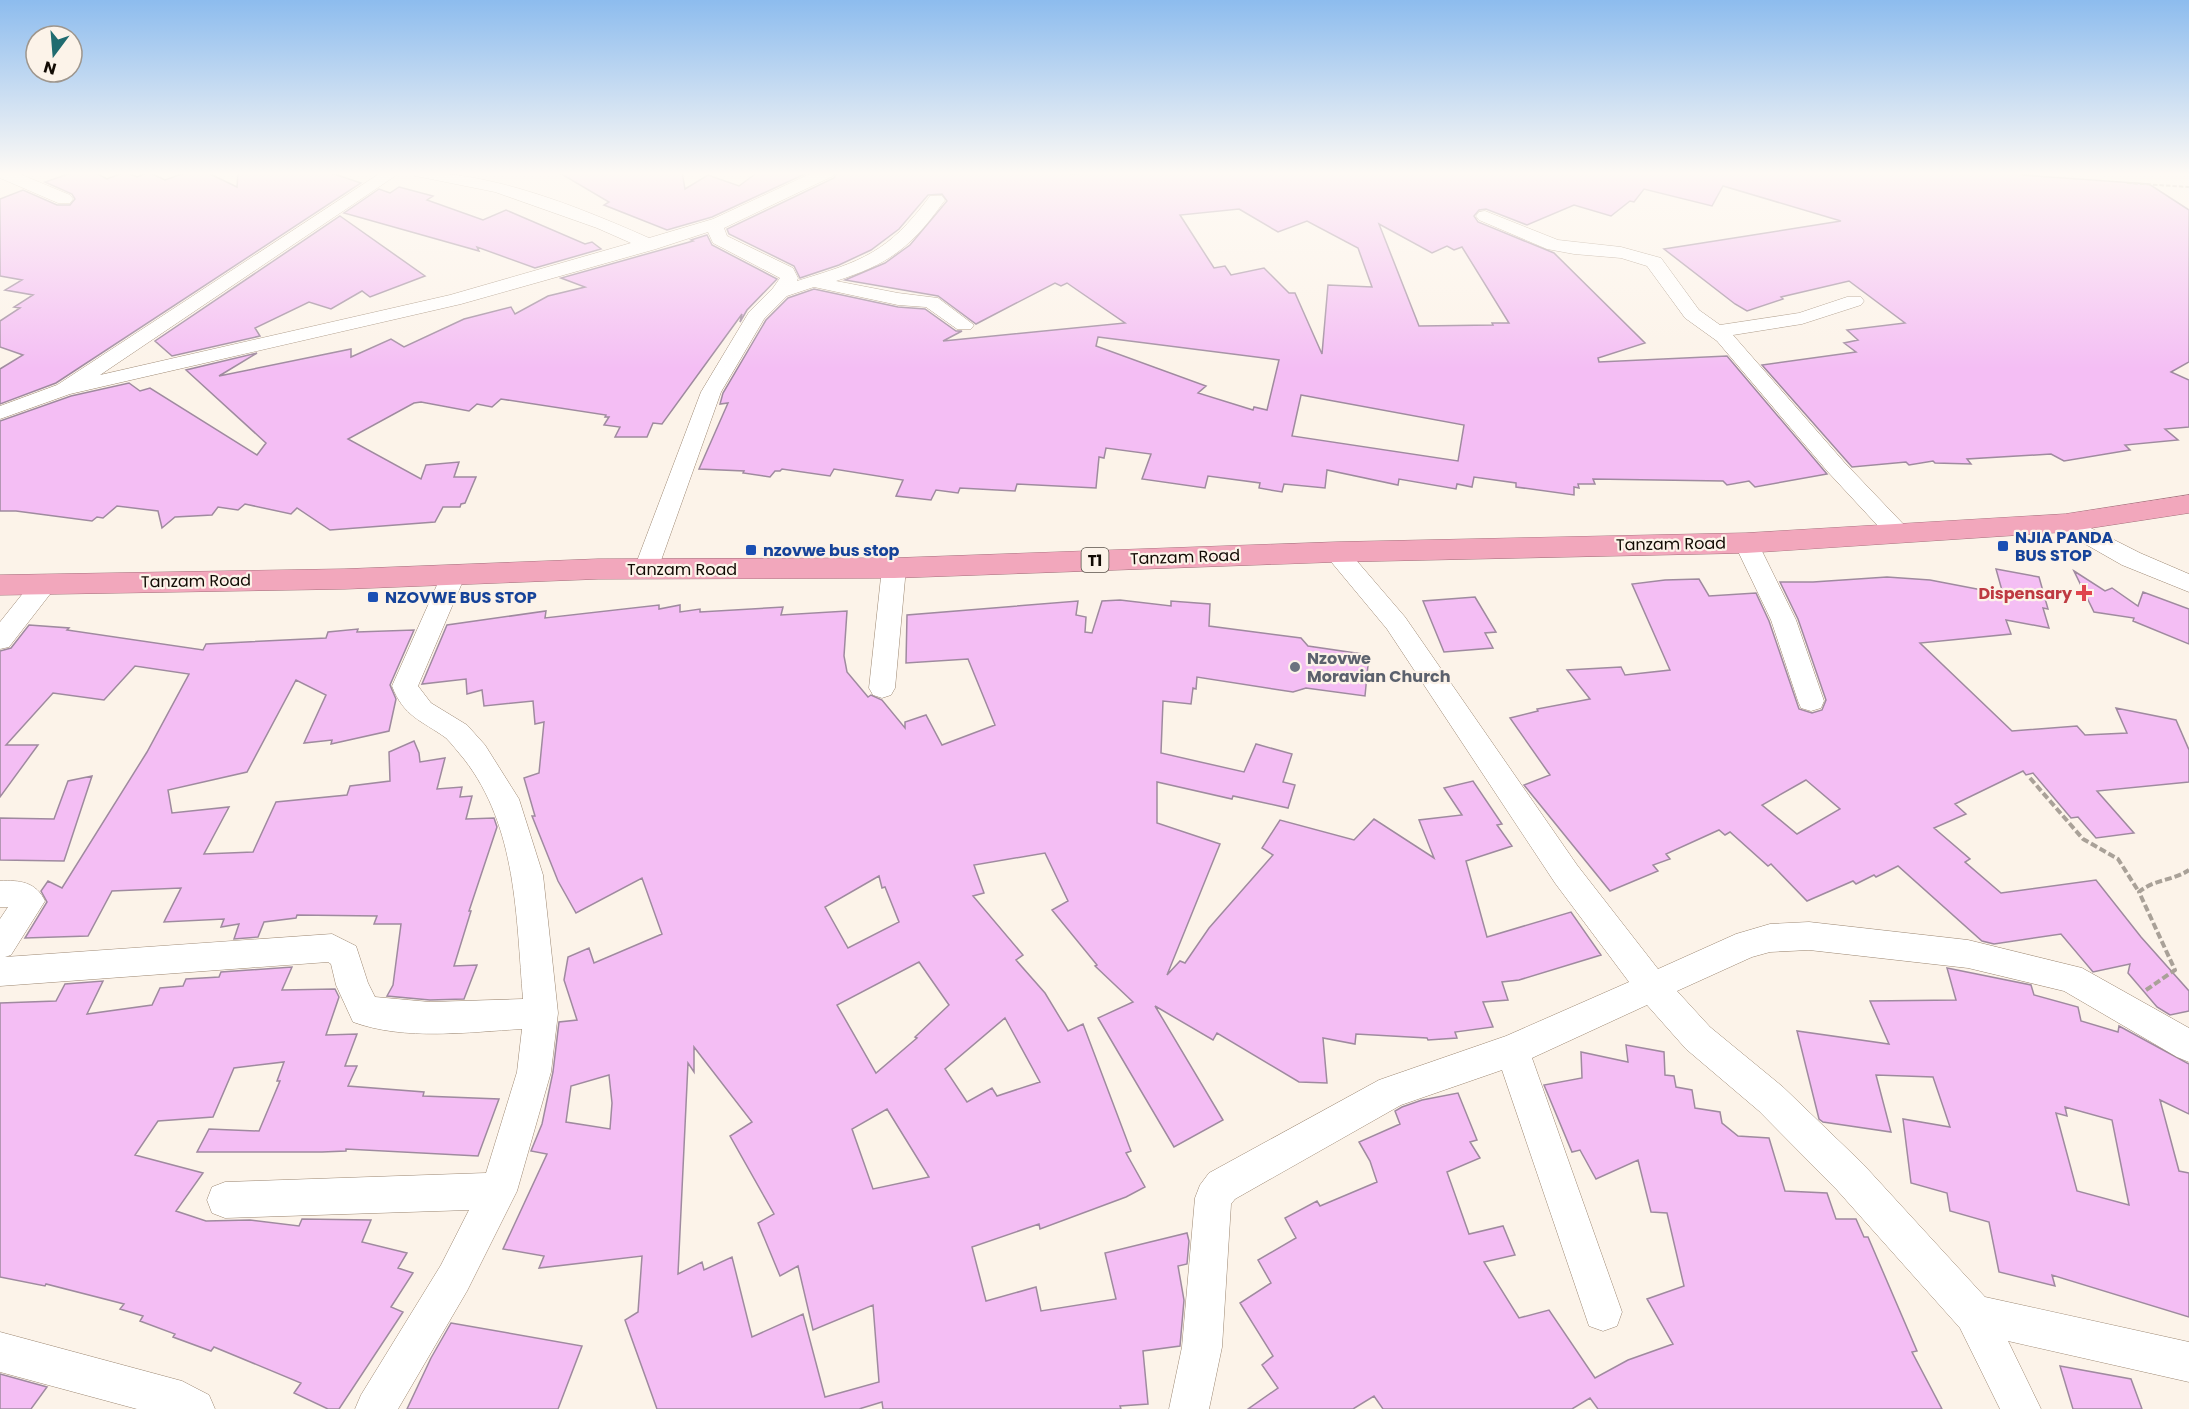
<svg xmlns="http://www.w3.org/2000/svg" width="2189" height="1409" viewBox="0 0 2189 1409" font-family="Poppins,sans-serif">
<rect width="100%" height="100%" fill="#fcf3e9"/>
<path fill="#f4bef4" stroke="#9f8a9f" stroke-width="1.5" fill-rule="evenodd" d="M74 172H94L107 179 125 172 137 177 148 172 165 180 187 172H206L237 187 238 172H328L361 183 56 383 0 404V369L23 355 0 347V321L20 308 14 307 33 295 5 290 22 280 0 276V199L23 190 57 205H70L75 199 72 194 45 182Z
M558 172H682L685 189 708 175 739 186 758 172H809L712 217 667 230 604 205 609 202Z
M837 172H1070L1071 174 1095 172H2021L2023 175 2149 184 2189 210V362L2171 372 2189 380V427L2165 429 2178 440 2125 445 2130 450 2064 461 2051 454 1967 459 1971 464 1935 463 1933 461 1909 465 1906 462 1852 467 1762 365 1856 352 1844 343 1858 340 1847 330 1905 323 1849 281 1781 297 1783 299 1747 311 1735 304 1664 249 1841 221 1723 186 1712 206 1644 189 1634 202 1630 201 1611 216 1574 205 1527 225 1486 209 1479 210 1474 216 1478 222 1554 253 1645 343 1598 358 1599 362 1727 356 1827 474 1755 487 1749 481 1727 485 1723 481 1593 479 1595 484H1578L1579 488 1574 487V495L1516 487V483L1474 477 1472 487 1457 484 1456 489 1399 479 1398 485 1327 470 1325 488 1284 484 1282 492 1259 488 1260 483 1208 476 1205 488 1142 479 1151 454 1106 448 1104 458 1099 457 1096 488 1017 484 1015 491 960 488 958 493 936 490 931 500 896 496 903 480 834 469 830 476 782 469 780 471H775L770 477 743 473 744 471 699 469 728 403 720 404 723 393 766 320 788 298 814 289 898 307 925 309 956 331H962L943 341 1125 323 1067 283 1061 286 1055 283 976 324 938 296 845 280 885 263 910 245 947 201 942 194 928 195 899 229 871 250 839 265 800 278 794 266 729 234 727 229 834 178ZM1239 209 1278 232 1307 221 1358 248 1372 287 1328 285 1322 354 1295 293H1289L1264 268 1231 275 1225 266 1214 268 1180 215ZM1379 224 1432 253 1447 246 1454 250 1462 247 1509 323H1492L1493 325 1419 326ZM1098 337 1279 360 1267 410 1254 407 1253 410 1198 393 1206 386 1096 346ZM1301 395 1464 425 1458 461 1292 436Z
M399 187 433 196 427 200 483 220 506 210 585 244 592 242 601 249 535 268 477 247 479 251 344 213 379 189 390 193Z
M340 216 425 276 370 297 362 291 331 309 309 302 255 328 260 336 172 356 155 341Z
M707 235 712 245 777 279 747 310 740 322 742 314 662 424 653 423 647 437H615L620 427 604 425 609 417H605L606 415 501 399 492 407 477 404 469 411 421 402 414 403 348 439 421 479 426 465 459 462 454 477H476L465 503 461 504 460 507H443L435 522 330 530 297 508 291 514 245 504 238 510 218 507 212 515 175 517 162 528 158 511 117 506 103 518 97 517 92 521 16 511H0V421L71 396 129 383 140 391 150 388 257 455 266 443 186 370 257 353 219 376 351 349V357L391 339 404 347 464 319 511 307 515 314 548 296 585 287 561 278 693 241 691 240Z
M1996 569 2039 577 2048 609 2043 608 2049 628 2006 620 2011 634 1920 643 2012 731 2077 726 2085 735 2127 733 2116 708 2176 720 2189 750V782L2097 791 2134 833 2096 838 2078 817 2071 818 2033 773 2026 775 2023 771 1955 804 1966 814 1934 828 1970 859 1965 862 2001 893 2096 880 2141 937 2189 991V1011L2170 1015 2157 1007 2128 973 2130 964 2093 972 2061 934 1994 944 1982 941 1898 866 1876 877 1874 875 1856 884 1853 881 1807 901 1771 864 1768 866 1730 832 1725 835 1719 830 1666 854 1670 859 1653 865 1658 871 1610 891 1524 785 1550 775 1510 718 1538 711 1537 709 1590 699 1567 670 1621 667 1625 675 1670 670 1632 584 1665 580 1699 579 1709 596 1756 593 1769 621 1799 709 1812 713 1822 710 1826 700 1798 619 1780 582H1813L1887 577 1930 580 2003 594ZM1806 780 1840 809 1797 834 1762 805Z
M2074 571 2105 591 2112 588 2138 606 2143 592 2189 609V644L2133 621 2134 618 2094 612Z
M1475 597 1496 632 1485 633 1493 648 1444 652 1423 601Z
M1120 600 1171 606V601L1210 604 1209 626 1301 638 1308 646 1369 655 1365 696 1306 688 1293 692 1197 677 1196 689 1193 688 1191 704 1163 701 1161 753 1244 772 1256 744 1292 754 1283 782 1295 785 1288 808 1233 796 1232 799 1157 782V823L1220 844 1167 975 1180 961 1185 963 1209 928 1273 855 1262 848 1280 820 1354 840 1374 819 1434 858 1419 820 1462 815 1444 788 1473 781 1502 824 1497 825 1512 846 1466 861 1487 937 1571 912 1601 955 1519 980 1502 982 1508 1000 1483 1002 1493 1027 1455 1032 1457 1038 1428 1040 1427 1038 1356 1034 1355 1044 1323 1038 1327 1083 1299 1082 1217 1033 1213 1040 1155 1006 1223 1120 1174 1147 1098 1018 1133 1002 1095 966 1097 965 1052 910 1068 901 1045 853 974 865 984 893 973 896 1023 955 1016 960 1045 993 1068 1031 1083 1024 1131 1151 1126 1153 1145 1187 1126 1197 1040 1229 1039 1224 972 1247 986 1301 1036 1287 1041 1311 1116 1299 1105 1253 1187 1233 1189 1241 1187 1264 1178 1266 1184 1300 1180 1346 1143 1351 1148 1404 1120 1406 1121 1409H883L882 1402 859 1409H657L625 1320 638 1312 642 1256 539 1268 544 1256 503 1249 547 1154 531 1151 542 1124 553 1072 559 1022 577 1020 564 980 568 957 589 948 594 963 662 934 642 878 576 913 558 881 532 816H535L524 778 539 773 544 722 535 724 533 701 484 706 482 690 467 694 466 679 422 684 447 625 546 611 545 618 659 605V609L680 605V612L700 609V612L783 607 781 615 847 611 844 656 847 672 868 697 871 695 882 700 905 728V722L926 715 942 745 995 725 968 659 906 663 907 615 1078 601 1076 615 1086 617 1085 632 1092 633 1102 601ZM879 876 882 888 885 887 899 922 848 948 825 907ZM919 962 949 1005 915 1037 917 1038 876 1073 837 1005ZM1005 1018 1040 1082 997 1096 992 1088 967 1102 945 1069ZM694 1047 752 1122 730 1136 774 1214 758 1223 780 1276 798 1266 813 1330 873 1305 879 1382 825 1397 803 1314 752 1337 732 1257 704 1270 702 1262 678 1274 688 1063 694 1072ZM609 1075 612 1103 610 1129 566 1122 571 1086ZM887 1109 929 1177 873 1189 852 1129Z
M29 625 69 628 67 630 203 650 206 644 326 638 328 632 358 629 357 632 414 630 390 685 396 699 389 731 331 744 332 740 304 743 326 695 296 680 247 772 168 790 172 813 229 807 204 854 253 852 276 802 347 795 350 786 390 781 389 752 414 741 419 753 420 762 445 758 437 789 462 787 460 797 472 796 466 819 494 818 497 827 469 911H471L454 966 477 965 464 999 430 1000 387 996 393 985 401 924H374L377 916 297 915 296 918 264 922 258 937 234 939 239 924 221 927 224 919 164 922 181 888 112 891 88 936 25 938 47 902 41 891 48 881 62 888 147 752 189 674 135 666 104 700 53 693 6 745H38L0 797V651L11 648Z
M92 776 64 861 0 860V818L54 819 68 781Z
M292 967 282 990 335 989 339 997 326 1035 357 1034 345 1066H357L348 1086 424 1092 423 1096 499 1099 478 1156 346 1149V1151L322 1152H197L209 1129 259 1131 280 1081H277L284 1062 234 1068 213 1117 158 1121 135 1155 203 1173 176 1211 206 1221 250 1220 299 1226 302 1219 371 1220 362 1242 407 1253 398 1268 413 1273 391 1307 403 1312 339 1409H328L294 1393 301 1383 214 1347 211 1351 173 1337 175 1334 140 1321 143 1316 120 1309 124 1304 46 1284 45 1286 0 1277V1003L56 1001 65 984 103 981 87 1014 152 1005 160 988 183 986 186 979 219 977 221 972Z
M1947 968 2031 985 2034 995 2078 1007 2081 1021 2118 1032 2119 1026 2189 1064V1114L2160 1100 2179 1171 2189 1173V1317L2052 1275 2055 1286 1999 1272 1989 1222 1950 1211 1947 1193 1911 1183 1903 1119 1950 1127 1933 1077 1876 1075 1891 1132 1823 1122 1819 1119 1797 1031 1889 1044 1870 1001 1956 1000ZM2065 1107 2112 1120 2129 1205 2077 1191 2056 1113 2067 1116Z
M1626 1045 1664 1052 1665 1075 1674 1076 1676 1087 1692 1090 1695 1108 1720 1112 1722 1123 1738 1136 1769 1138 1785 1191 1827 1193 1836 1219H1856L1864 1237H1868L1917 1351 1912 1352 1942 1409H1598L1590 1398 1572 1409H1383L1374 1396 1353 1409H1248L1278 1388 1262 1365 1273 1356 1240 1303 1271 1283 1258 1260 1296 1238 1285 1218 1317 1201 1320 1206 1377 1182 1370 1161 1359 1142 1400 1124 1395 1111 1402 1107 1422 1100 1458 1093 1477 1140 1470 1142 1480 1158 1447 1172 1469 1234 1503 1226 1515 1255 1484 1262 1519 1318 1549 1310 1595 1378 1628 1360 1673 1344 1647 1299 1684 1286 1667 1213 1651 1212 1638 1160 1596 1179 1580 1150 1572 1152 1544 1085 1582 1078 1581 1052 1628 1062Z
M451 1323 582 1346 558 1409H407L431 1358Z
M2060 1366 2131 1379 2142 1409H2073Z
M0 1374 47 1387 31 1409H0Z"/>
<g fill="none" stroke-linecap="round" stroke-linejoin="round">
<g stroke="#9c8772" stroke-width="1">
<path id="minor" d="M0 172H15L70 195 73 199 70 203H58L0 178Z
M382 172H401L100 375 450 295 631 243 597 228 495 192 421 177 415 176 413 172C493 172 576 206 649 238L713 219 814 172H835L833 176 724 228 727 236 793 268 798 278 797 281C862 261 888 253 930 196H942L945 200 942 204C910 248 889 264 836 281L898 293 938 298 974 325 971 329H957L926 307 898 305 814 287 787 296 764 319 721 392 658 569 655 575 646 577 637 575 634 569 701 392 749 312 773 288 780 278 713 243 708 232 656 249 461 304 70 394 0 419V406L57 385Z
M1485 211 1558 240 1621 247 1661 258 1699 310 1720 325 1799 313 1847 297H1861L1864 301 1861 305 1802 324 1733 335 1844 462 1907 528 1911 534 1907 540 1899 542 1891 540 1828 472 1717 341 1685 318 1647 266 1621 258 1574 254 1547 249 1479 220 1476 216 1479 212Z
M2065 515 2140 553 2189 574V592L2122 565 2057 528 2053 523 2057 518Z
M1746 535 1754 537 1758 543 1796 620 1824 701 1821 708 1811 711 1801 708 1798 701 1771 620 1734 543 1738 537Z
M1336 544 1344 546 1405 617 1577 865 1658 969 1736 934 1770 924 1809 922 1968 940 2082 968 2189 1028V1062L2177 1057 2064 991 1968 968 1809 950 1770 952 1752 957 1677 991 1710 1027 1783 1087 1863 1164 1985 1297 2189 1342V1382L2008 1341 2041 1409H2000L1960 1328 1837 1190 1759 1111 1686 1049 1647 1005 1532 1058 1622 1312 1617 1326 1603 1331 1589 1326 1502 1070 1401 1105 1235 1199 1231 1204 1222 1347 1209 1409H1169L1182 1347 1195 1198 1200 1185 1209 1173 1379 1080 1506 1036 1629 982 1555 883 1387 629 1328 558 1324 552 1328 546Z
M894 560 903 562 906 568 895 688 891 695 882 698 873 695 869 688 882 568 885 562Z
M453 568 462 570 465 576 418 686 431 703 467 725 485 745 519 799 543 875 558 1013 551 1072 517 1191 467 1291 398 1409H355L361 1395 441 1265 469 1210 225 1218 212 1213 207 1200 212 1187 225 1182 486 1173 517 1072 522 1029C469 1032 405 1041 353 1022L336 985 331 964 328 962 0 986V919L8 907H0V881C20 880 36 882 45 901L11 955 5 957 332 934 356 946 368 983 375 997 430 1002 523 999C516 916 517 827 464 759 458 752 452 744 446 738 421 720 404 717 392 686L441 576 444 570Z
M45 575 54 577 57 583 54 589 9 647 0 649V622L36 577Z
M0 1332 182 1381 209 1395 215 1409H137L0 1372Z"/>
</g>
<g stroke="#a4707c" stroke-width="1">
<path id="highway" d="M2189 495V513L2065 532 1746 553 1336 562 894 578 598 579 345 589 0 595V575L345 569 598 559 894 558 1336 542 1746 533 2065 514Z"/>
</g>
<path stroke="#a9a198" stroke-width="2" stroke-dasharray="4.5 2" stroke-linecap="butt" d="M2127 183 2189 187"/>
<path stroke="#a9a198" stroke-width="4" stroke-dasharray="7 3" stroke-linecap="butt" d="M2030 778 2083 839 2118 859 2139 892
M2146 990 2175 970 2139 892C2154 879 2173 881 2189 870"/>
<use href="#minor" fill="#fff" fill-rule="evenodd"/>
<use href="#highway" fill="#f2a7bc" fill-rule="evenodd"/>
</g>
<linearGradient id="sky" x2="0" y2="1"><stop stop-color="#8dbcee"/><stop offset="0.47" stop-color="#fefaf5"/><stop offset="1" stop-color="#fefaf5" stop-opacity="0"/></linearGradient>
<rect width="2189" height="369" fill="url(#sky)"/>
<g fill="#1a4fb4" stroke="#fcf3e9" stroke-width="2">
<rect x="1997" y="540" width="12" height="12" rx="3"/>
<rect x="745" y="544" width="12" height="12" rx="3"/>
<rect x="367" y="591" width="12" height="12" rx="3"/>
</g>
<path fill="#e0444e" stroke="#fcf3e9" stroke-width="2" d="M2081 584h6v6h6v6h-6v6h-6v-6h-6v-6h6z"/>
<circle fill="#6b7280" stroke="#fcf3e9" stroke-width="2" cx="1295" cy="667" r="6"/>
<g text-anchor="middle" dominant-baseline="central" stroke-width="4.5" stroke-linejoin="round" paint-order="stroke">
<rect fill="#fcf3e9" stroke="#585149" stroke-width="1.5" x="1081.5" y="548" width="27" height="24" rx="4.5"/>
<g font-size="15" font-weight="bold" fill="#120b04">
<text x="1095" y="560">T1</text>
</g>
<g font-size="16" font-weight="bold" fill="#164399" stroke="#fcf3e9" text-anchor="start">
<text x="2015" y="537">NJIA PANDA<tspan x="2015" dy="18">BUS STOP</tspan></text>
<text x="763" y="550">nzovwe bus stop</text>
<text x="385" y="597">NZOVWE BUS STOP</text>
</g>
<g font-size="16" fill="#120b04" stroke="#fcf3e9">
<text transform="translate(1671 544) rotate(-1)">Tanzam Road</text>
<text transform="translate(1185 557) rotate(-2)">Tanzam Road</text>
<text x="682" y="569">Tanzam Road</text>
<text transform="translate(196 581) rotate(-1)">Tanzam Road</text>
</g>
<g font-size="16" font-weight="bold" fill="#be3a42" stroke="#fcf3e9" text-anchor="end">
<text x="2072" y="593">Dispensary</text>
</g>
<g font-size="16" font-weight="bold" fill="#5b616d" stroke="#fcf3e9" text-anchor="start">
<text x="1307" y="658">Nzovwe<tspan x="1307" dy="18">Moravian Church</tspan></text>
</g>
</g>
<g transform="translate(54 54) rotate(196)"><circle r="28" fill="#fcf3e9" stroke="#9e968d" stroke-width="1.5"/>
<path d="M0-4.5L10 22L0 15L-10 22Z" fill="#206c70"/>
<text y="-9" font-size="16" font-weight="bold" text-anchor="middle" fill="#120b04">N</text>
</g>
</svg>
